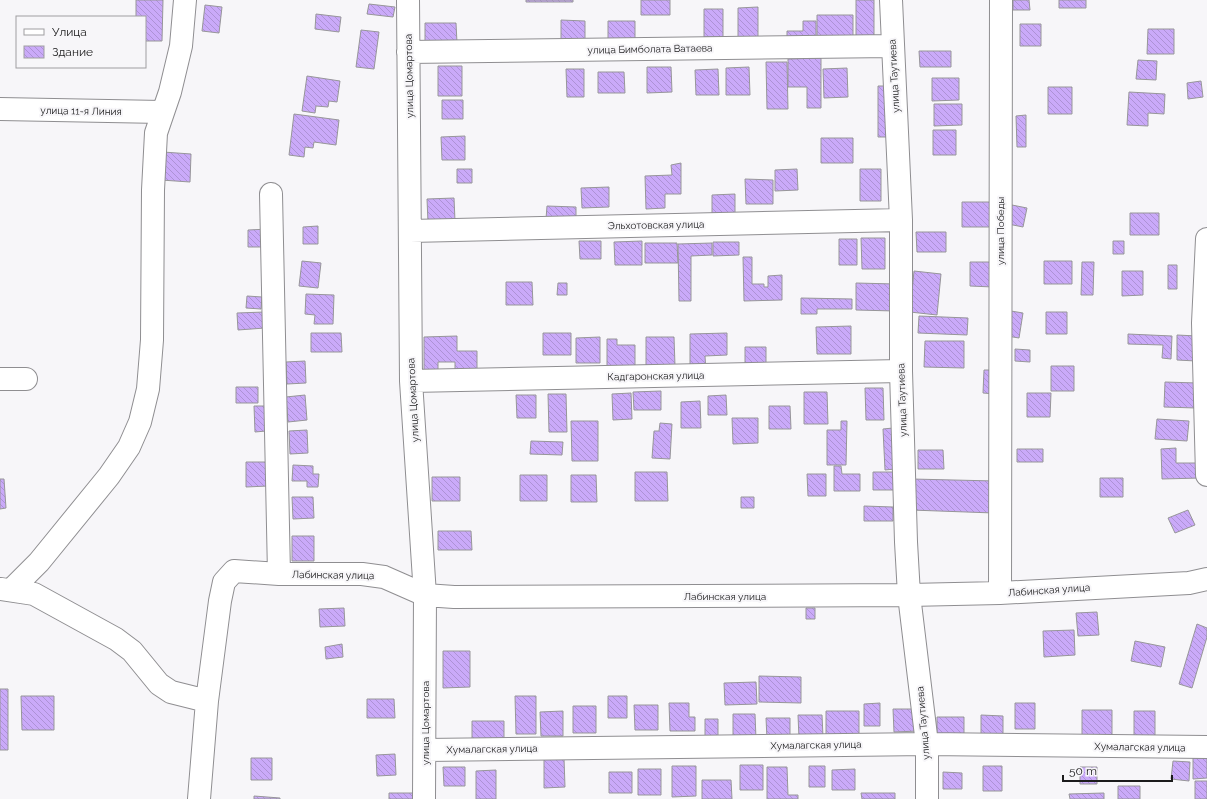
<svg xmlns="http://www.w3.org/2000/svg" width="1207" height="799" viewBox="0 0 1207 799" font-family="Raleway,sans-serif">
<defs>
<pattern id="building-back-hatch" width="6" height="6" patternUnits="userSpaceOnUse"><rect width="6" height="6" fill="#caaaf9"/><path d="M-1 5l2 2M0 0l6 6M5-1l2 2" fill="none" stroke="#ad92d5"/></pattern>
</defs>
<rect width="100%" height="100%" fill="#f7f6f9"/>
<path fill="url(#building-back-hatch)" stroke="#979699" d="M136 0H163L162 41H145V17H136Z
M526 0H573V2H526Z
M641 0H670V15H641Z
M856 0H874V44H856Z
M1013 0H1029L1030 10H1013Z
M1059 0H1086V8H1059Z
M369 4 395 7 393 17 367 14Z
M205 5 222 7 219 33 202 31Z
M758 7V43H738V8Z
M704 9H723V37H704Z
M316 14 341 17 339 32 315 29Z
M817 15H853V39H817Z
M561 20 585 21V41H561Z
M608 21H635V43H608Z
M803 21H816V39H787V31H803Z
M425 23H456L457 43 425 42Z
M1020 24H1041V46H1020Z
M1148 29H1174V54H1147Z
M361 30 379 32 374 69 356 67Z
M919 51H951V67H920Z
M821 58V108H807V87H788V59Z
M1138 60 1157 61 1156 80 1136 79Z
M766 62H787L788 109H767Z
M438 66H462V96H438Z
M647 67H671L672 92 647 93Z
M749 67 750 95H726V68Z
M847 68 848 97 824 98 823 69Z
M566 69H584V97H567Z
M718 69 719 95H696L695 70Z
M598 72H624L625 93H598Z
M307 76 340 81 337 102 329 101 328 107 316 106 315 113 302 111Z
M932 78H959V100L932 101Z
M1201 81 1203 97 1188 99 1187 83Z
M878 86H892V137H878Z
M1048 87H1072V114H1048Z
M1129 92 1165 94 1164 114 1148 113V126L1127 125Z
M442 100H463V119H442Z
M934 104H962V125L934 126Z
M294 114 339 120 336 145 314 142 313 148 305 147 304 157 289 155Z
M1026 115V147H1017L1016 116Z
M933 130H956V155H933Z
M465 136V160H442L441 137Z
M821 138H853V163H821Z
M163 152 191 154 190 182 161 180Z
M681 163V194H665V208L646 209 645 176 672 175 671 165Z
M457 169H472V183H457Z
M797 169 798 190 775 191V170Z
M860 169H881V201H860Z
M745 179 773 180V204H746Z
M609 187V207L582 208 581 188Z
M735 194V217H712V195Z
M454 198 455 221 428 222 427 199Z
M962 202H991V227H962Z
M1012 205 1027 208 1023 227 1008 224Z
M547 206 576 207V220L546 219Z
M1130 213H1159V235H1130Z
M318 226V244H303V227Z
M269 229 270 247H248V230Z
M916 232H946V252H917Z
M861 238H885V269H862Z
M839 239H857V265H839Z
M579 241H601V259H580Z
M642 241V265H615L614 242Z
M1113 241H1124V254H1113Z
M713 242H739V255L713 256Z
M645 243H677L678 263H645Z
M712 243V255L691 256V301H679L678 244Z
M743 257H752V284H764V287H768V276L782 275V300L744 301Z
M302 261 321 263 318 288 299 286Z
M1044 261H1072V284H1044Z
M970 262H993V287L970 286Z
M1082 262H1094L1093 295H1081Z
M1168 265H1177V289H1168Z
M914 271 941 274 937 315 910 312Z
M1122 271H1143V295L1122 296Z
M506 282H532L533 305H506Z
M558 283H567V295H557Z
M856 283 895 284V311L856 310Z
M306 294 334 295 333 324H314L315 315 305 314Z
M247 296 262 297 261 309 246 308Z
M801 298 852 299V309H817V314H801Z
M1011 311 1023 313 1019 338 1007 336Z
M265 312V328L238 330 237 313Z
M1046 312H1067V334H1046Z
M919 316 968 318 967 335 918 333Z
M851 326V354H817L816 327Z
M311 333H341L342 352H311Z
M543 333H571V355H543Z
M727 333V355L705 356 706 372 690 373V334Z
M1128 334 1172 336 1171 359 1162 358 1163 345 1128 344Z
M1177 335 1197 336 1196 361 1177 360Z
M457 336V351H477V371H455V362H438V372H424V337Z
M600 337V363H576V338Z
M646 337H674L675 366H646Z
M607 339H617V345H635V371H607Z
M925 341H964V368L924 367Z
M745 347H766V366H745Z
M1015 349 1030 350V362L1015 361Z
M305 361 306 383 287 384 286 362Z
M1051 366H1074V391H1051Z
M984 370H995V394L983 393Z
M1165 382 1197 383 1196 408 1164 407Z
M236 387H258V403H236Z
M865 388H883L884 420H866Z
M661 391V410H634L633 392Z
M804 392H827L828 424H804Z
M631 393 632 419 613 420 612 394Z
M1027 393H1051L1050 417H1027Z
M548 394H566L567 432H549Z
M305 395 307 420 288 422 286 397Z
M516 395H536V418H517Z
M726 395 727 415H708V396Z
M700 401 701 428H681V402Z
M254 406H265L266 431 255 432Z
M769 406H790L791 429H769Z
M732 418H758V443L733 444Z
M1157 419 1189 421 1187 441 1155 439Z
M571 421H598V461H572Z
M841 421H847L846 465H827V430H841Z
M660 423 672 424 670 459 652 458 654 431H659Z
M893 428 895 469 885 470 883 429Z
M307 430 308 453 290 454 289 431Z
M531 441 563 442 562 455 530 454Z
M1176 448V463H1199L1200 478 1162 479 1161 449Z
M1017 449H1043V462H1017Z
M918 450H943L944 469H918Z
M246 462H268V486L246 487Z
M293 465 313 466V474H319L318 487H307V481H292Z
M834 466H841L842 474H860V491H834Z
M635 472H667L668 501H635Z
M873 472H898V490H873Z
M807 474H826V496H808Z
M520 475H547V501H520Z
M571 475H596L597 502H571Z
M432 477H460V501H432Z
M1100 478H1123V497H1100Z
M0 479H4L6 508 0 509Z
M912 479 995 481 994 513 911 510Z
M292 497H313L314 518 293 519Z
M741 497H754V508H741Z
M864 506 893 507V521H864Z
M1188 510 1195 525 1175 533 1168 518Z
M438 531H471L472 550H438Z
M292 536H314V561H292Z
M344 608 345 626 320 627 319 609Z
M806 608H815V619H806Z
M1097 612 1099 635 1078 636 1076 613Z
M1197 624 1207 628V637L1192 688 1179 684Z
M1074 630 1075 655 1044 657 1043 631Z
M1135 641 1165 647 1161 667 1131 661Z
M342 644 343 657 326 659 325 647Z
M443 651H470V687L443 688Z
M759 676 801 677V703L759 702Z
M756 682 757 704 725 705 724 683Z
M0 689H8V750H0Z
M21 696H54V730H22Z
M515 696H536V734H516Z
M608 696H627V718H608Z
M367 699H394L395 718H367Z
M669 703H689V717H695V731H670Z
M880 703V726H864V704Z
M1015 703H1035V729H1015Z
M634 705H658V730H635Z
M573 706H596V733H573Z
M893 709H919V731L894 732Z
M1082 710H1112V739H1082Z
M563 711V736H541L540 712Z
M826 711H859V737H826Z
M1134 711H1155V739H1134Z
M733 714H755L756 739 733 740Z
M798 715H822L823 737 799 738Z
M981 715 1003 716V735H981Z
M937 717H964V737L937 738Z
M766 718H790V738L767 739Z
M705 719H718V739L705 740Z
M472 721H504V739H472Z
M395 754 396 775 377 776 376 755Z
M251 758H272V780H251Z
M564 758 565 787 544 788V759Z
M1193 758H1207V778L1193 779Z
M1173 761 1190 762 1189 781 1171 779Z
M740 765H763V790H740Z
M672 766H696V796L672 797Z
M809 766H825V787H809Z
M983 766H1002V791H983Z
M443 767H465V786H444Z
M767 767H787L788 795H798V799H767Z
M1080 767H1097V784H1080Z
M638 769H661V795H638Z
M855 769V790H832V770Z
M496 770V799H476V771Z
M609 772H632V793H609Z
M943 772 962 773V789H943Z
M702 780H731L732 799H702Z
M1195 781H1207V799H1195Z
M1118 786H1140V799H1118Z
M389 793H415V799H389Z
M861 793H895V799H862Z
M1104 793V799H1070L1069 794Z
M254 796 280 798V799H254Z"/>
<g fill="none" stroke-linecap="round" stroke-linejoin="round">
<g stroke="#8f8e91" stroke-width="24">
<path id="minor" d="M408 0 411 381 425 595 424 799
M891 0 901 220V371L906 542 909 595 927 744V799
M408 52 892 46
M0 109 162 112
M271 194 279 574
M410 231 901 220
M1207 239 1203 323 1207 475
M0 379H26
M411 381 901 371
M1 589 34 594 65 611 116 639 132 651 159 684 171 692 207 701 199 799
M11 590 39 562 109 476 129 447 140 422 148 389 152 340 153 190 156 133 170 92 181 46 185 0
M1000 593 1001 0
M207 701 220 601 224 582 234 571 279 574H362L384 577 425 595 454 597 909 595 1000 593 1189 583 1207 579
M425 750 927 744 1207 747"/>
</g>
<use href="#minor" stroke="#fff" stroke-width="22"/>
</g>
<g text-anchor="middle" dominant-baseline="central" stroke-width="4" stroke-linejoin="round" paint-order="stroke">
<g font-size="10" fill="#1b1b1c" stroke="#f7f6f9">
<text transform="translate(650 49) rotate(-1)">улица Бимболата Ватаева</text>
<text transform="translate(409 76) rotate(-91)">улица Цомартова</text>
<text transform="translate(894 76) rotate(-93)">улица Таутиева</text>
<text transform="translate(81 111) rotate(1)">улица 11-я Линия</text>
<text transform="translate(656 225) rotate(-1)">Эльхотовская улица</text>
<text transform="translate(1000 231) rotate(-90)">улица Победы</text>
<text transform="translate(656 376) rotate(-1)">Кадгаронская улица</text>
<text transform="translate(413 400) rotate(-93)">улица Цомартова</text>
<text transform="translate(902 400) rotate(-92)">улица Таутиева</text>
<text transform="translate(333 575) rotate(1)">Лабинская улица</text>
<text transform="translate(1049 590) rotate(-4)">Лабинская улица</text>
<text x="725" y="596">Лабинская улица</text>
<text transform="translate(425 723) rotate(-90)">улица Цомартова</text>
<text transform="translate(923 723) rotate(-95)">улица Таутиева</text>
<text transform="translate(816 745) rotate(-1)">Хумалагская улица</text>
<text transform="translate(1140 747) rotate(1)">Хумалагская улица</text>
<text transform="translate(492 749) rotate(-1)">Хумалагская улица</text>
</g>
</g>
<rect x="16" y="16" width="130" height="52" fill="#f7f6f9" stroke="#9f9ea1"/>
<rect x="24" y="29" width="20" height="6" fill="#ffffff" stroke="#9f9ea1"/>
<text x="52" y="36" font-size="12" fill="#1b1b1c">Улица</text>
<rect x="24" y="46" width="20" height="12" fill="url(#building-back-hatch)" stroke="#9f9ea1"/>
<text x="52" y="56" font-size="12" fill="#1b1b1c">Здание</text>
<path d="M1063 775v6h109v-6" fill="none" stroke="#1b1b1c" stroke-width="2"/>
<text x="1069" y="775" font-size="12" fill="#1b1b1c" stroke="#f7f6f9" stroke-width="3" paint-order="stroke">50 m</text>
</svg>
